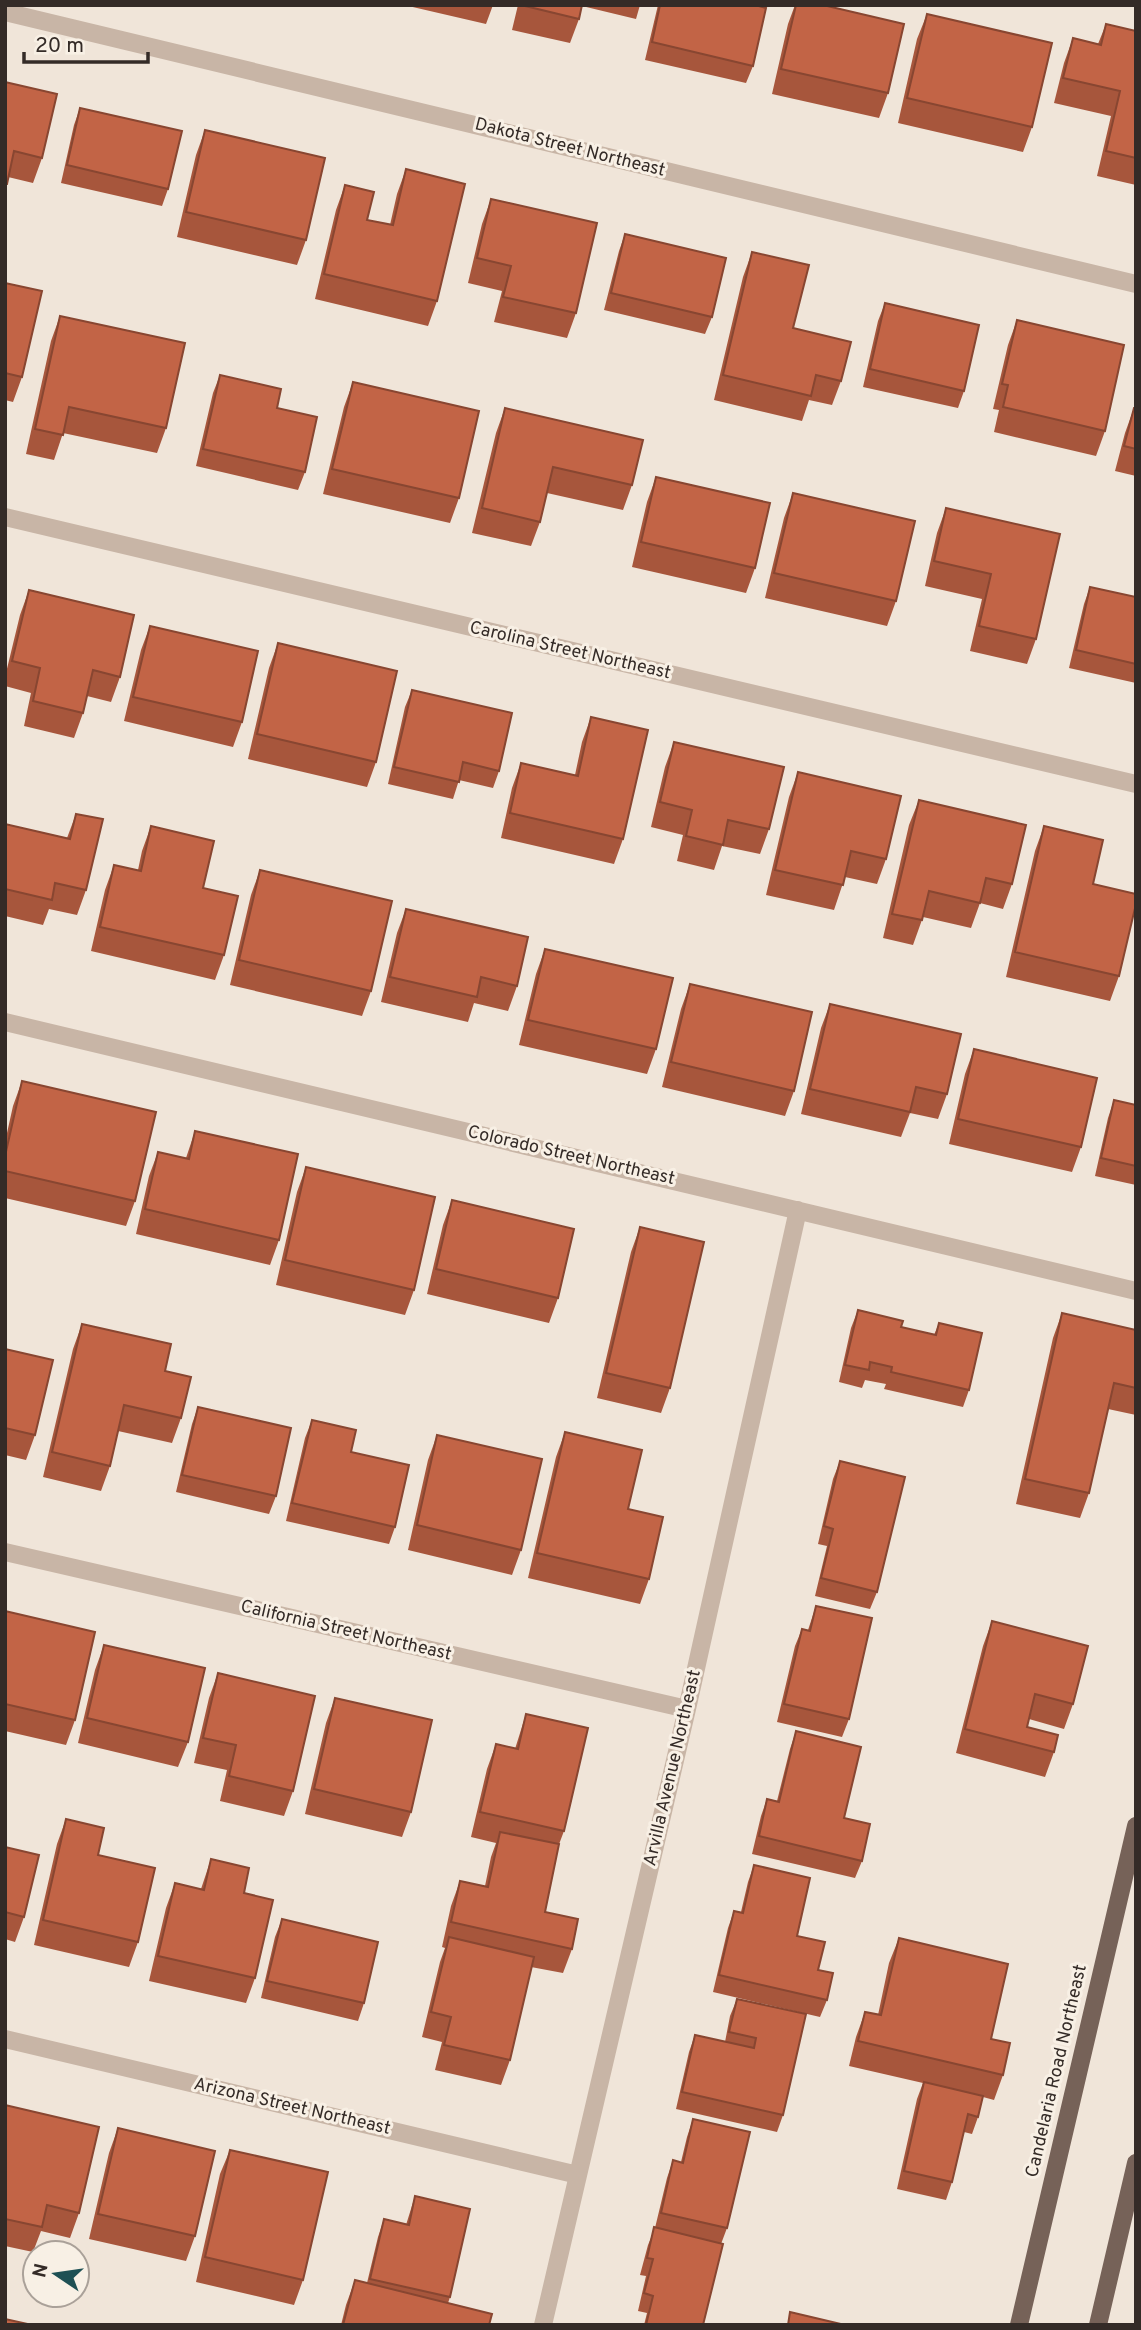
<svg xmlns="http://www.w3.org/2000/svg" width="1141" height="2330" viewBox="0 0 1141 2330" font-family="Overpass,sans-serif">
<rect width="100%" height="100%" fill="#f0e5d9"/>
<g fill="none" stroke-linecap="round" stroke-linejoin="round">
<path stroke="#c8b5a6" stroke-width="18" d="M5 12 1136 284
M5 517 1136 784
M5 1022 1136 1291
M5 1552 687 1709
M5 2039 578 2175
M543 2325 687 1709 798 1210"/>
<path stroke="#766258" stroke-width="18" d="M1019 2325 1136 1826
M1098 2325 1136 2163"/>
</g>
<path fill="#a7563c" d="M404 5H493L486 24Z
M518 5H640L636 19 582 6 579 19 570 43 512 30Z
M658 5H755L753 66 746 83 645 60Z
M795 5H823L888 93 879 118 772 94 788 24Z
M927 14 1032 127 1023 152 898 123 917 39Z
M1106 24 1136 31V185L1097 176 1111 116 1054 103 1064 63 1073 38 1098 44Z
M5 82 42 158 33 183 8 177 5 188Z
M80 108 168 189 162 206 61 183 74 125Z
M205 130 306 240 297 265 177 237 196 155Z
M406 169 437 301 428 326 315 299 336 210 345 185 367 220 390 225 397 194Z
M491 199 576 313 567 338 494 322 502 291 468 283 482 224Z
M625 234 712 317 705 334 604 310 619 251Z
M752 252 793 328 841 381 832 405 809 400 802 421 714 400 743 277Z
M5 283 22 377 13 402 5 400Z
M885 303 964 391 958 408 863 387 878 321Z
M60 316 166 428 157 453 63 433 54 460 26 454 51 341Z
M1017 320 1105 431 1096 456 994 432 999 410 993 409 1008 345Z
M220 375 277 408 305 472 298 490 196 466 213 393Z
M353 382 459 498 450 523 323 494 344 407Z
M505 408 632 485 623 510 547 493 540 522 531 546 472 533 496 433Z
M1134 408H1136V476L1115 471 1125 433Z
M656 477 755 568 746 593 632 567 647 502Z
M793 493 896 601 887 626 765 598 784 518Z
M946 508 1036 639 1027 664 970 651 982 599 925 586 937 533Z
M1090 587 1136 597V683L1069 668 1084 604Z
M29 590 120 677 111 702 87 696 83 713 74 738 24 726 31 693 5 686V677L20 615Z
M150 626 242 722 233 747 124 721 141 650Z
M278 643 376 762 367 787 248 759 269 668Z
M412 690 499 771 493 788 459 780 453 799 388 784 405 707Z
M591 717 623 839 614 864 501 838 512 788 521 763 575 775 582 742Z
M674 742 769 829 760 854 722 846 714 870 677 861 683 835 651 827 665 767Z
M798 772 886 859 877 884 845 877 834 910 766 895 789 797Z
M919 800 1012 884 1003 909 980 903 971 928 923 917 913 945 883 938 909 825Z
M76 814 86 890 77 915 49 909 43 925 5 916V824L67 838Z
M151 826 203 888 224 955 215 980 91 951 105 890 114 865 138 870 142 851Z
M1044 826 1093 884 1119 976 1110 1001 1006 977 1035 851Z
M260 870 371 991 362 1016 230 985 251 895Z
M406 909 517 986 508 1011 474 1003 468 1022 381 1002 397 933Z
M545 949 656 1049 647 1074 519 1045 536 974Z
M690 984 794 1091 785 1116 662 1087 681 1009Z
M830 1004 947 1094 938 1119 910 1113 901 1137 801 1114 821 1028Z
M974 1049 1081 1147 1072 1172 949 1144 965 1074Z
M22 1081 135 1201 126 1226 5 1198V1142L13 1106Z
M1114 1100 1136 1105V1185L1095 1176 1108 1118Z
M195 1131 279 1240 270 1265 136 1234 149 1176 158 1152 186 1158Z
M306 1167 414 1290 405 1315 276 1285 297 1192Z
M452 1200 558 1298 549 1323 427 1294 443 1225Z
M640 1227 670 1388 661 1413 597 1398 631 1252Z
M858 1310 901 1327 934 1335 939 1323 969 1390 963 1407 884 1389 886 1384 865 1380 862 1388 839 1382 851 1328Z
M1062 1313 1136 1330V1415L1108 1409 1089 1493 1080 1518 1016 1504 1053 1338Z
M82 1324 165 1371 181 1418 172 1443 118 1431 110 1466 101 1491 43 1477 73 1349Z
M5 1349 35 1435 26 1460 5 1455Z
M198 1407 276 1496 269 1514 176 1492 192 1424Z
M312 1420 351 1452 395 1527 389 1544 286 1521 305 1438Z
M565 1432 628 1509 649 1579 640 1604 528 1578 556 1457Z
M437 1435 521 1550 512 1575 408 1550 428 1460Z
M840 1461 877 1592 870 1609 815 1596 827 1546 818 1544 833 1479Z
M816 1606 849 1719 842 1737 777 1722 795 1646 802 1629 808 1630Z
M5 1611 75 1720 66 1745 5 1731Z
M992 1621 1073 1704 1064 1729 1029 1719 1027 1727 1054 1752 1045 1777 956 1753 983 1646Z
M104 1645 188 1742 178 1767 78 1743 95 1670Z
M218 1673 293 1791 284 1816 220 1801 227 1770 194 1763 209 1698Z
M335 1698 411 1812 402 1837 305 1814 326 1723Z
M526 1714 564 1831 558 1847 545 1912 572 1949 563 1973 531 1967 510 2060 501 2085 435 2070 442 2042 422 2037 440 1962 445 1948 442 1947 451 1906 460 1881 485 1886 491 1857 496 1843 471 1837 487 1769 496 1744 515 1749Z
M796 1731 862 1861 855 1878 752 1854 761 1816 767 1799 777 1801 790 1749Z
M66 1819 98 1855 138 1942 129 1967 34 1945 57 1844Z
M5 1847 24 1917 15 1942 5 1939Z
M211 1859 244 1893 255 1978 246 2003 149 1981 166 1908 175 1883 201 1889Z
M754 1865 818 1970 827 2000 820 2017 713 1992 728 1928 734 1911 741 1912 748 1882Z
M282 1919 364 2003 358 2021 261 1998 275 1937Z
M899 1938 991 2039 1003 2075 994 2100 983 2097 978 2117 972 2134 964 2132 952 2182 946 2200 897 2189 917 2099 923 2083 849 2066 856 2037 865 2012 878 2015 889 1963Z
M737 1999 806 2014 783 2115 777 2132 676 2109 689 2052 695 2035 725 2042 730 2016Z
M5 2105 79 2213 70 2238 41 2231 33 2252 5 2246Z
M693 2119 727 2228 721 2244 703 2325H644L647 2313 638 2311 646 2276 640 2275 648 2245 655 2228 667 2178 673 2160 681 2162 687 2137Z
M118 2128 195 2236 186 2261 89 2239 109 2153Z
M230 2150 303 2280 294 2305 196 2282 220 2174Z
M415 2196 450 2297 448 2303 489 2325H341L346 2305 355 2280 367 2283 378 2237 384 2219 406 2225Z"/>
<path fill="#c26446" stroke="#884631" stroke-width="2" d="M521 5H582L579 19Z
M660 5H755L766 8 753 66 652 42Z
M796 5H823L904 24 888 93 781 69Z
M927 14 1052 43 1032 127 907 98Z
M1106 24 1136 31V158L1106 151 1120 91 1063 78 1073 38 1101 45Z
M5 82 57 94 42 158 14 151 7 184H5Z
M80 108 182 131 168 189 67 165Z
M205 130 325 158 306 240 186 212Z
M406 169 465 184 437 301 324 274 345 185 374 192 367 220 393 225Z
M491 199 597 223 576 313 503 297 511 266 477 258Z
M625 234 726 258 712 317 611 293Z
M752 252 809 265 793 328 851 342 841 381 816 375 811 396 723 375Z
M5 283 42 291 22 377 5 373Z
M885 303 979 325 964 391 870 369Z
M60 316 185 343 166 428 69 407 63 435 35 429Z
M1017 320 1124 345 1105 431 1003 407 1008 385 1002 384Z
M220 375 281 389 277 408 317 417 305 472 203 449Z
M353 382 479 411 459 498 332 469Z
M505 408 643 440 632 485 553 467 540 522 482 508Z
M1134 408H1136V449L1124 446Z
M656 477 770 503 755 568 641 542Z
M793 493 915 521 896 601 774 573Z
M946 508 1060 534 1036 639 979 626 991 574 934 561Z
M1090 587 1136 597V664L1076 650Z
M29 590 134 615 120 677 93 670 83 713 33 701 40 668 12 661Z
M150 626 258 651 242 722 133 697Z
M278 643 397 671 376 762 257 734Z
M412 690 512 713 499 771 463 762 459 782 394 767Z
M591 717 648 730 623 839 510 813 521 763 578 776Z
M674 742 784 767 769 829 728 820 723 845 686 836 692 810 660 802Z
M798 772 901 796 886 859 851 851 843 885 775 870Z
M919 800 1026 825 1012 884 986 878 980 903 929 891 922 920 892 914Z
M76 814 103 819 86 890 55 883 52 900 5 889V824L70 839Z
M151 826 214 841 203 888 238 896 224 955 100 927 114 865 141 871Z
M1044 826 1103 840 1093 884 1136 894V904L1119 976 1015 952Z
M260 870 392 901 371 991 239 960Z
M406 909 528 937 517 986 481 977 477 997 390 977Z
M545 949 673 978 656 1049 528 1020Z
M690 984 812 1012 794 1091 671 1062Z
M830 1004 961 1034 947 1094 916 1087 910 1112 810 1089Z
M974 1049 1097 1078 1081 1147 958 1119Z
M22 1081 156 1112 135 1201 5 1171V1156Z
M1114 1100 1136 1105V1166L1101 1158Z
M195 1131 298 1154 279 1240 145 1209 158 1152 189 1159Z
M306 1167 435 1197 414 1290 285 1260Z
M452 1200 574 1229 558 1298 436 1269Z
M640 1227 704 1242 670 1388 606 1373Z
M858 1310 903 1321 901 1327 936 1335 939 1323 982 1333 969 1390 891 1372 892 1367 870 1362 869 1370 845 1365Z
M1062 1313 1136 1330V1388L1114 1383 1089 1493 1025 1479Z
M82 1324 171 1344 165 1371 191 1377 181 1418 124 1405 110 1466 52 1452Z
M5 1349 53 1360 35 1435 5 1428Z
M198 1407 291 1428 276 1496 182 1475Z
M312 1420 356 1430 351 1452 409 1465 395 1527 292 1503Z
M565 1432 642 1450 628 1509 663 1517 649 1579 537 1553Z
M437 1435 542 1459 521 1550 417 1525Z
M840 1461 905 1477 877 1592 821 1578 833 1529 824 1526Z
M816 1606 872 1618 849 1719 784 1704 802 1629 810 1631Z
M5 1611 95 1632 75 1720 5 1704Z
M992 1621 1088 1646 1073 1704 1035 1694 1027 1727 1058 1735 1054 1752 965 1729Z
M104 1645 205 1668 188 1742 87 1718Z
M218 1673 315 1696 293 1791 229 1776 236 1745 203 1738Z
M335 1698 432 1720 411 1812 314 1789Z
M526 1714 588 1728 564 1831 480 1812 496 1744 518 1749Z
M796 1731 861 1747 844 1818 870 1824 862 1861 759 1836 767 1799 779 1802Z
M66 1819 104 1828 98 1855 155 1868 138 1942 43 1920Z
M500 1832 559 1844 545 1912 578 1919 572 1949 451 1922 460 1881 488 1887Z
M5 1847 39 1855 24 1917 5 1912Z
M211 1859 249 1868 244 1893 273 1900 255 1978 158 1956 175 1883 204 1890Z
M754 1865 810 1878 797 1936 825 1942 818 1970 833 1973 827 2000 719 1975 734 1911 743 1913Z
M282 1919 378 1942 364 2003 267 1981Z
M449 1937 534 1957 510 2060 444 2045 451 2017 431 2012Z
M899 1938 1008 1964 991 2039 1010 2043 1003 2075 858 2041 865 2012 881 2015Z
M737 1999 806 2014 783 2115 682 2092 695 2035 754 2048 756 2038 729 2032Z
M924 2082 983 2096 978 2117 968 2114 952 2182 904 2171Z
M5 2105 99 2127 79 2213 47 2205 42 2227 5 2219Z
M693 2119 750 2132 727 2228 661 2213 673 2160 683 2163Z
M118 2128 215 2151 195 2236 98 2214Z
M230 2150 328 2172 303 2280 205 2257Z
M415 2196 470 2209 450 2297 370 2279 384 2219 409 2225Z
M654 2227 723 2244 703 2325H646L653 2296 644 2293 653 2259 647 2258Z
M355 2280 492 2314 489 2325H343Z
M790 2312 845 2325H788Z
M5 2319 32 2325H5Z"/>
<g text-anchor="middle" dominant-baseline="central" stroke-width="6" stroke-linejoin="round" paint-order="stroke">
<g font-size="18" fill="#342b27" stroke="#f8f0e5">
<text transform="translate(570 148) rotate(14)">Dakota Street Northeast</text>
<text transform="translate(570 651) rotate(13)">Carolina Street Northeast</text>
<text transform="translate(571 1156) rotate(13)">Colorado Street Northeast</text>
<text transform="translate(346 1631) rotate(13)">California Street Northeast</text>
<text transform="translate(673 1768) rotate(-77)">Arvilla Avenue Northeast</text>
<text transform="translate(1057 2071) rotate(-77)">Candelaria Road Northeast</text>
<text transform="translate(292 2107) rotate(13)">Arizona Street Northeast</text>
</g>
</g>
<rect width="1141" height="2330" fill="none" stroke="#342b27" stroke-width="14"/>
<g transform="translate(56 2274) rotate(283)"><circle r="33" fill="#f8f0e5" stroke="#aaa199" stroke-width="2"/>
<path d="M0-5L12 26L0 18L-12 26Z" fill="#1e5054"/>
<text y="-10" font-size="19" font-weight="bold" text-anchor="middle" fill="#342b27">N</text>
</g>
<path d="M24 52v10h124v-10" fill="none" stroke="#342b27" stroke-width="3.5"/>
<text x="35" y="52" font-size="21" fill="#342b27" stroke="#f8f0e5" stroke-width="5" paint-order="stroke">20 m</text>
</svg>
